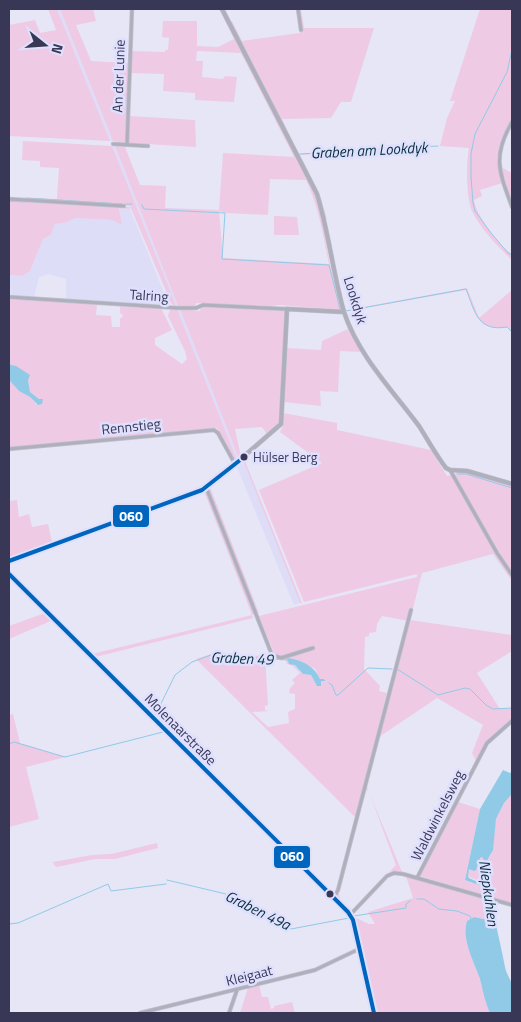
<svg xmlns="http://www.w3.org/2000/svg" width="521" height="1022" viewBox="0 0 521 1022" font-family="'Titillium Web',sans-serif">
<rect width="100%" height="100%" fill="#e6e6f7"/>
<path fill="#ddddf8" d="M57 9H60L113 141H110Z
M112 146H115L178 306 176 305Z
M119 208 130 209 169 305 66 299V279L49 274 39 277 34 297 11 296 9 275 21 276 30 271 43 239 51 235 55 224 65 223 74 218 112 220 122 225Z
M177 309H180L239 459 237 460Z
M243 460 289 575 300 603 294 605 236 465Z"/>
<path fill="#eecae5" fill-rule="evenodd" d="M48 9H57L110 141 9 136V25L35 20 40 33 56 30Z
M60 9H93L96 21 76 25 91 61 128 63 126 143 113 141Z
M219 9H221L316 196 322 218 330 264 341 310 280 305 270 306 196 303 195 307 178 306 115 146 125 147 140 185 166 186 165 208 219 210 223 153 294 157 241 53 197 51 196 61H203L202 77 223 79 225 76 237 77 234 102 195 100V93L163 91 164 74 131 73 132 51 165 52V50H168L169 38 162 37 163 21H197V46L218 47 234 39ZM270 179 306 180C319 207 323 235 329 264L223 258 219 211 226 213 268 215Z
M299 9H301L304 28H374L351 102H341L331 118 282 119 299 154 438 147 300 155 319 193 327 219 325 218 321 203 230 22 232 21 242 41 300 33V29L302 28Z
M480 9H512V119L501 141 497 159 502 183 480 190 482 196 474 200C476 215 499 246 512 254V260C499 248 479 227 472 211 466 196 466 164 469 148L440 146 447 118 455 101H450Z
M130 116 195 120 196 147 129 143Z
M23 141 112 146 176 305H173L171 303 130 206 26 199V198L57 199 59 168 40 167V161L22 160Z
M500 151 501 167 512 173V204L501 166Z
M9 201 130 207V209L119 208 122 225 112 220 75 218 65 223 55 224 51 235 43 239 30 271 22 276 9 275Z
M274 216 297 217 299 235H274Z
M467 288 479 318 512 290V333L508 327C476 331 476 315 466 290L347 311V310Z
M9 299 97 304 96 315 111 316 112 327H120V318H122L123 315 120 313V306L124 307 161 308 172 330 155 338V345L182 364 187 359 185 351 168 316 170 310 177 309 237 460 235 461 217 428 9 448V380L19 391 30 397 37 405 43 399H39L30 392 28 380 9 363Z
M201 307 285 311 280 421 278 425 267 434 262 427 235 429 241 457 239 459 180 309 200 311Z
M348 329 362 352 340 351 338 392 320 391 321 406 284 402 287 348 321 350 322 341Z
M283 413 337 423V430L431 450 447 476 451 475 487 537 512 577V581L493 554 422 573 410 620 512 635V651L477 673 500 709 512 708V719L489 738 476 761 472 753 483 725 437 698 379 737 409 621 382 616 377 624 376 632 369 633V636L365 637 364 669 380 686 379 691 387 693C376 735 367 777 356 818L196 659 211 654 244 657 265 655 268 705 265 706V710L268 711 252 712 268 727 289 723 288 712 295 709V694L289 693 290 688 295 683 292 680 300 673 293 666 287 664 285 658 312 650 310 648 281 656 275 655 259 616 417 577V574L304 602 259 490 322 463 280 432 283 426ZM300 661 315 669 320 679 317 686 311 675 303 674 294 664Z
M243 460 245 461 302 603H300Z
M464 472 512 486V573L488 536 454 474Z
M210 487 259 613 252 615 253 618 95 657 92 654 252 615 204 491Z
M17 500 19 517 29 514 32 527 48 524 52 542 9 558V501Z
M45 613 53 620 9 639V626Z
M13 714 20 743 66 757 26 767 39 819 9 827V715Z
M366 785 402 872 392 871 387 874 352 911 339 900 337 895ZM366 789 369 792 396 865 352 910 340 899 339 893Z
M512 794V904L492 897 487 861 491 855 496 819 504 803Z
M458 802 480 809 465 880 487 888 490 897 420 876Z
M157 843 158 848 115 859H95L57 867 54 865 53 862 92 855 111 854Z
M480 857 483 858 488 886 468 876 469 868Z
M406 876 491 901 493 921 474 917 467 921C461 940 474 961 480 979 483 991 486 1002 490 1013H460L459 1011 458 1013H376L354 917 369 924H375L368 912 413 898Z
M259 985 262 997H268L271 1009 274 1008V1006L292 1002 295 1013H240L248 988Z"/>
<path fill="#91cae6" fill-rule="evenodd" d="M9 363 11 365 16 366 30 375 28 380 30 392 39 399H43L42 404 38 405 30 397 19 391 9 380Z
M287 658C300 659 315 666 320 679H324L325 681H321V686H317L311 675 303 674 295 665 289 664Z
M503 770 510 773 512 771V794L504 803 496 819 493 850 487 861 492 897H490L487 888 465 880 480 809ZM482 857 484 860 487 886 469 878 468 876 469 869 474 871 476 870 480 858Z
M491 901H492C495 924 501 945 505 967 506 974 511 979 512 985 514 994 512 1005 512 1013H490C485 1002 483 991 480 979 474 961 461 940 467 921L474 917 493 921Z"/>
<g fill="none" stroke-linecap="round" stroke-linejoin="round">
<path stroke="#91cae6" stroke-width="1" d="M512 50 507 72 475 134 471 154V177L473 203 475 211 491 233 508 253 512 255
M300 154 438 146
M27 198 122 204
M9 201 25 202
M126 204H132
M142 205 144 209 225 213 222 259 329 265 340 309
M346 311 466 289C475 312 478 332 507 327L512 332
M457 474H466L512 488
M397 669 438 695 465 688 470 689 486 705 493 709 512 708
M329 683 332 685 336 695H338L368 668 392 669
M155 716 175 675 192 662 211 655 288 660
M9 744 14 742 65 757 163 732 164 731 155 722
M167 880 226 894 229 900 291 929 349 918
M417 899H424L439 909 457 911 470 916 471 919
M354 916 406 908V904L410 901
M9 924 18 923 108 884 111 891 166 884"/>
<g stroke="#c1c1d2" stroke-width="4.5">
<path id="minor" d="M298 9 301 30
M512 122C492 157 499 171 512 207
M113 144 148 146
M127 145 132 9
M9 199 124 206
M9 297 178 308H196L203 305 287 309
M9 449 214 430 218 433 235 464
M450 470 497 553 512 575
M206 487 272 655 281 658 313 648
M417 878 487 743 512 721
M334 897 338 890 411 610
M350 915 387 876 394 873 403 874 512 905
M140 1013 315 970 359 949
M229 1013 237 990"/>
</g>
<g stroke="#c1c1d2" stroke-width="5">
<path id="tertiary" d="M222 9 317 194C329 233 333 274 344 312 358 355 393 391 419 426 428 440 436 455 446 468L450 470 467 471 512 484
M9 561 202 490 235 464 281 424 287 309 344 312
M9 574 348 912 353 920 374 1013"/>
</g>
<use href="#minor" stroke="#b0b0bc" stroke-width="3"/>
<use href="#tertiary" stroke="#b0b0bc" stroke-width="4"/>
<g stroke="#dfdffe" stroke-width="8">
<path id="bus-1" d="M9 561 202 490 244 457
M9 574 348 912 353 920 374 1013"/>
</g>
<use href="#bus-1" stroke="#0065bd" stroke-width="4"/>
</g>
<g fill="#383755" stroke="#dfdffe" stroke-width="2">
<circle cx="244" cy="457" r="4.5"/>
<circle cx="330" cy="894" r="4.5"/>
</g>
<g text-anchor="middle" dominant-baseline="central" stroke-width="5" stroke-linejoin="round" paint-order="stroke">
<g font-size="13" fill="#383755" stroke="#dfdffe" text-anchor="start">
<text x="253" y="457">Hülser Berg</text>
</g>
<g font-size="14" fill="#383755" stroke="#dfdffe">
<text transform="translate(118 76) rotate(-88)">An der Lunie</text>
<text transform="translate(149 295) rotate(4)">Talring</text>
<text transform="translate(356 300) rotate(73)">Lookdyk</text>
<text transform="translate(131 426) rotate(-6)">Rennstieg</text>
<text transform="translate(181 729) rotate(45)">Molenaarstraße</text>
<text transform="translate(437 815) rotate(-63)">Waldwinkelsweg</text>
<text transform="translate(249 975) rotate(-14)">Kleigaat</text>
</g>
<g font-size="15" font-style="italic" fill="#07303d" stroke="#dfdffe">
<text transform="translate(369 150) rotate(-3)">Graben am Lookdyk</text>
<text transform="translate(242 658) rotate(2)">Graben 49</text>
<text transform="translate(489 893) rotate(82)">Niepkuhlen</text>
<text transform="translate(258 910) rotate(26)">Graben 49a</text>
</g>
</g>
<g stroke="#dfdffe" stroke-width="2">
<rect x="112" y="504" width="38" height="24" rx="5" fill="#0065bd"/>
<rect x="273" y="845" width="38" height="24" rx="5" fill="#0065bd"/>
</g>
<g font-size="14" text-anchor="middle" font-weight="bold" fill="#fff">
<text x="131" y="521">060</text>
<text x="292" y="861">060</text>
</g>
<rect width="521" height="1022" fill="none" stroke="#383755" stroke-width="20"/>
<g transform="translate(45 45) rotate(107)" stroke="#dfdffe" stroke-width="4" paint-order="stroke">
<path d="M0-4L9 19L0 12L-9 19Z" fill="#383755"/>
<text y="-8" font-size="14" font-weight="bold" text-anchor="middle" fill="#383755">N</text>
</g>
</svg>
